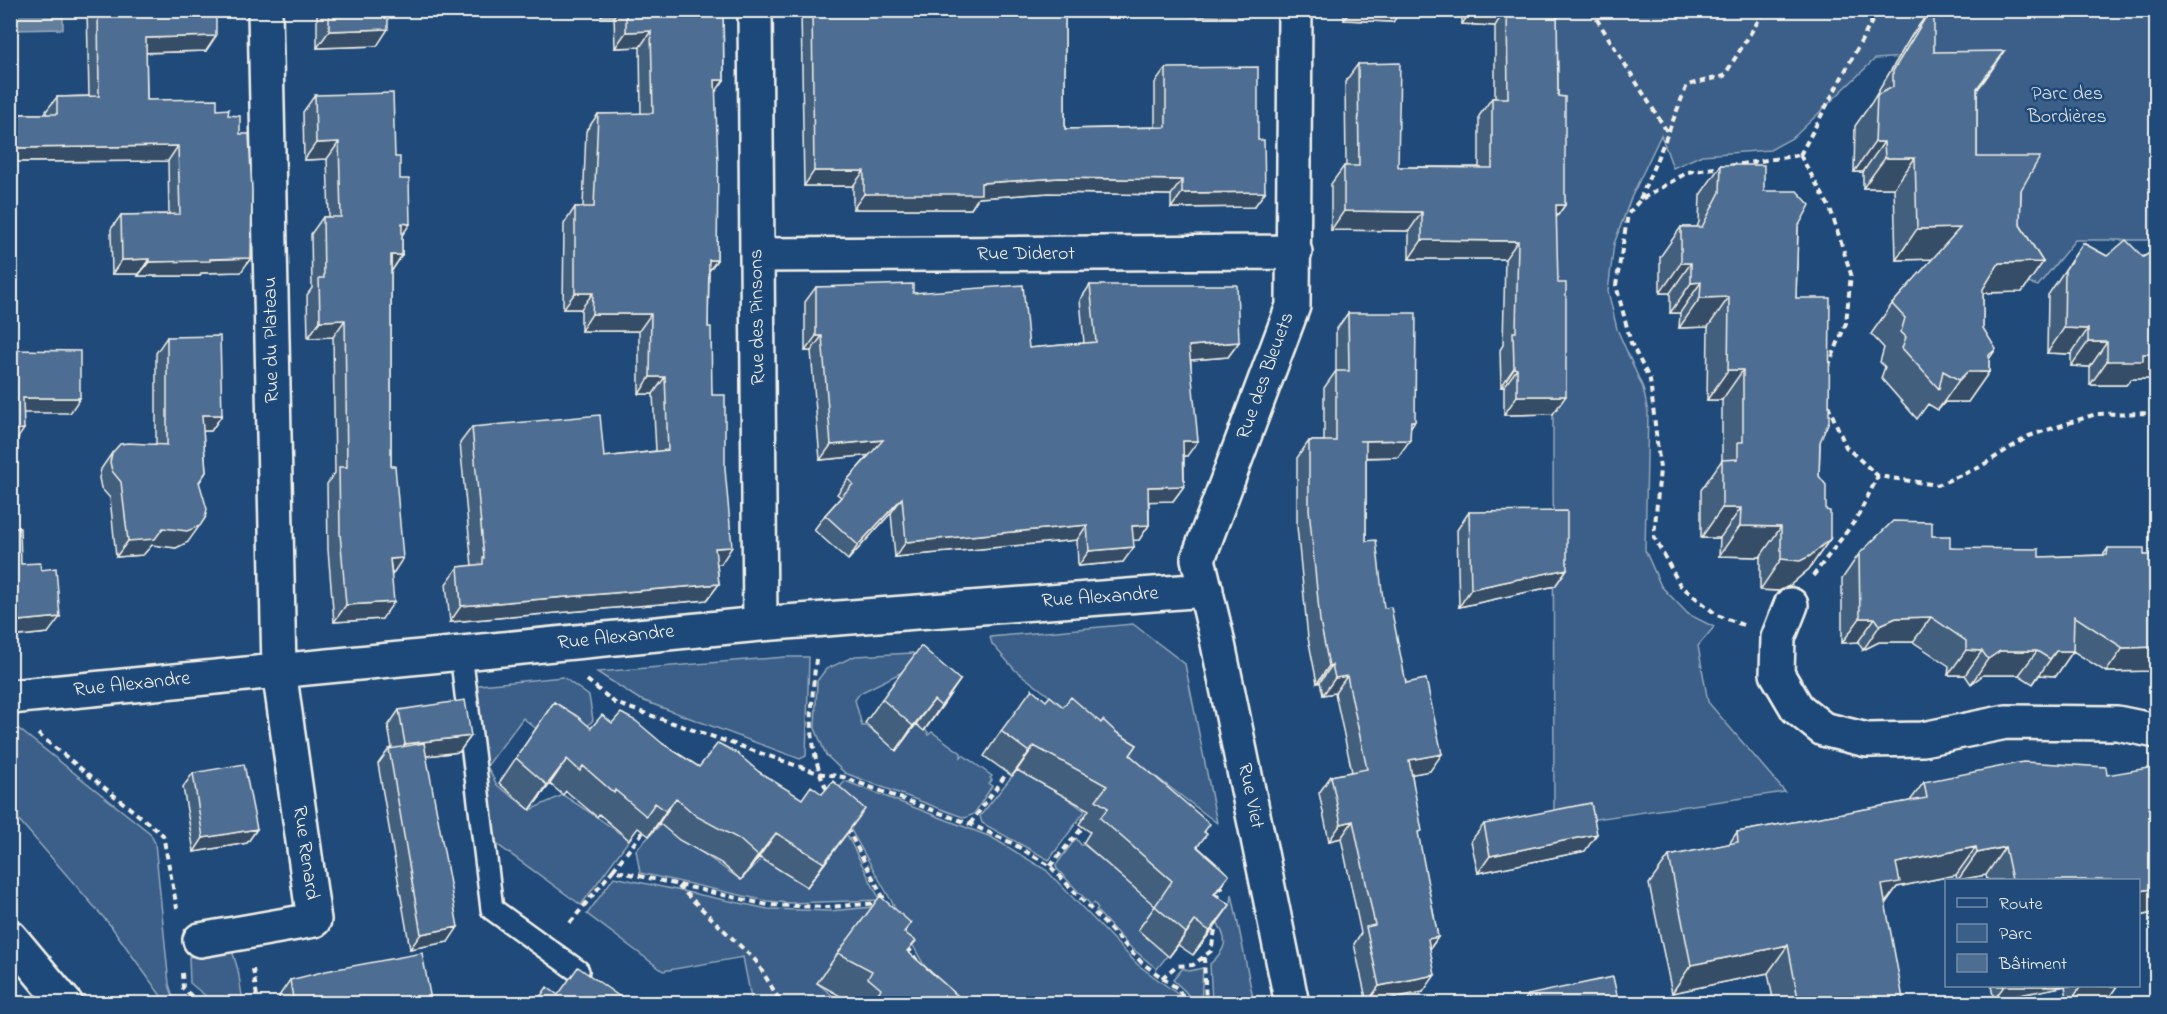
<svg xmlns="http://www.w3.org/2000/svg" width="2167" height="1014" viewBox="0 0 2167 1014" font-family="'Indie Flower',sans-serif">
<rect width="100%" height="100%" fill="#1f4a7a"/>
<filter id="ink" filterUnits="userSpaceOnUse"><feTurbulence type="fractalNoise" baseFrequency=".0167" numOctaves="2"/><feDisplacementMap in="SourceGraphic" scale="12" xChannelSelector="R" yChannelSelector="G"/><feConvolveMatrix kernelMatrix="1 2 1 2 8 2 1 2 1" color-interpolation-filters="sRGB"/></filter>
<g filter="url(#ink)">
<path fill="#3a5f88" stroke="#97a8b8" stroke-width="1.5" d="M1552 11H2156V240H2075L2038 286 2017 280 1971 181 1978 86 1918 56 1875 59 1794 137 1770 150 1702 155 1673 168 1661 135 1631 198 1614 244 1608 291 1617 329 1643 388 1648 412 1645 550 1661 586 1688 614 1714 627 1698 646 1708 702 1785 792 1554 825Z
M1133 624 1185 664 1217 823 1015 670 992 644 990 637Z
M913 653 946 678 904 671 860 693 855 700 862 726H866L894 747 917 724 928 732 927 733 928 735 932 732 961 753V757L963 755 992 776 990 778 992 780 989 784 992 786 974 814 965 818 845 773 826 755 815 728 817 681 826 669 855 656Z
M785 657H809L806 756 800 759 639 699 597 672Z
M563 677 589 696 593 720 565 752 523 718 487 766 497 785 530 810 563 795 594 815 629 840 581 905 491 840 469 686Z
M11 726H15L150 833 155 843 169 984 173 997 181 1003H166L111 926 11 811Z
M1021 765 1085 811 1049 860 982 823 980 816Z
M845 781 991 837 1046 870 1138 965 1179 995 1186 1003H960L924 965 907 935 892 902 832 797Z
M661 824 741 880 763 857 845 831 880 900 790 903 767 901 640 873 636 850Z
M1076 838 1081 845H1084L1158 902 1170 952 1157 969 1128 945 1096 910 1098 908 1094 903 1091 905 1057 869 1056 865Z
M614 877 768 909 830 911 873 907 817 983 842 1003H752L743 957 663 971 587 914Z
M1232 894 1254 1003H1212L1210 964C1229 947 1228 940 1215 918L1231 902Z
M232 950 238 970 243 1003H214L190 983 189 957Z
M1183 968 1189 971 1203 968 1201 1003H1194L1185 991 1173 980Z"/>
<path fill="#627e9d" stroke="#9cacbb" stroke-width="1.5" d="M10 11H63V29L11 30Z"/>
<g fill="none" stroke-linecap="round" stroke-linejoin="round">
<g stroke="#f4f1e8" stroke-width="26">
<path id="service" d="M461 653 492 909 578 971"/>
</g>
<g stroke="#f4f1e8" stroke-width="38">
<path id="minor" d="M755 10 760 624
M757 255 1295 252
M1791 605 1778 638 1777 674 1797 708 1823 729 1867 740 1923 739 2006 722 2117 723 2156 731
M10 697 760 624 1206 590
M200 940 314 920 279 670 265 10
M1292 1004 1216 634 1198 559 1293 306 1295 10"/>
</g>
<g stroke="#f4f1e8" stroke-width="38">
<path id="motorway" d="M10 937 66 1004"/>
</g>
<path stroke="#f4f1e8" stroke-width="4" stroke-dasharray="6 4.5" stroke-linecap="butt" d="M1591 10 1668 133 1687 85 1724 76 1765 10
M1800 155 1830 208 1851 274 1846 323 1829 365
M1800 155 1878 10
M1640 199 1668 133
M1828 405 1846 447 1878 476 1937 485 1978 468 2029 436 2096 414 2156 413
M1813 576 1857 518 1878 476
M1743 625 1717 615 1680 585 1654 537 1660 469 1650 380 1631 343 1616 285 1628 214 1640 200 1688 172 1800 155
M816 659C811 705 806 749 828 792
M587 680 615 703 818 773 843 777 970 824 1012 843 1050 866 1142 963 1178 989 1188 1004
M38 734 163 835 177 908
M970 824 1007 773
M847 828 885 901
M1050 866 1083 827
M613 870 643 832
M678 886 756 961 782 1004
M1216 900 1220 888 1227 887
M570 923 613 870 768 905 827 907 878 903
M908 947 917 961
M1204 957 1206 1004
M253 969 258 1004
M182 973 183 988 200 1004
M1162 978 1176 966 1193 965 1211 951 1215 930 1213 923"/>
<use href="#service" stroke="#1f4a7a" stroke-width="21"/>
<use href="#minor" stroke="#1f4a7a" stroke-width="33"/>
<use href="#motorway" stroke="#1f4a7a" stroke-width="33"/>
</g>
<path fill="#425f7e" stroke="#f4f1e8" stroke-width="1.5" d="M87 10H216L206 51 146 53 147 100 217 110 228 115 241 272 201 273 200 276H138L139 274H112L111 229 121 215 169 214 168 161 11 162 10 178V114H46V111L57 97 89 96Z
M317 10H388L377 46 317 48Z
M601 10H723L724 80 715 92 717 260 709 271 708 327 721 564H717L719 584 707 600 450 622 446 584 458 567 472 566 460 443 472 427 604 457 656 451 653 394H639V331H581V309H563L564 224 575 207H583L586 131 598 114H641L640 47 615 48 614 16H601Z
M801 10H1065V129L1155 127V83L1166 68 1258 140 1265 192 1254 207 1171 208V195L1049 193 978 198 971 209H853V186H804Z
M1344 10H1401L1393 22 1344 20Z
M1462 10H1563L1557 18 1558 96 1565 205 1556 218 1553 414 1504 415V387H1501L1500 350 1503 345 1505 259H1409V231L1331 230V184L1344 166H1346L1345 82 1358 64 1398 167H1479V116L1492 98H1495V26L1462 24Z
M1930 10 1934 52 1977 89V157L2021 190 2020 225 2043 262 2022 292 1983 293V328L1989 359V372L1968 402H1945L1938 410 1928 404 1917 419 1881 378 1885 367 1880 362 1884 348 1871 334 1892 304 1933 259 1896 260 1894 188H1863V172H1854L1855 126 1872 102 1912 35Z
M315 95 395 157 402 235V255L391 272V575L382 619 334 622 328 550 327 484 335 473 333 337 308 338 307 295 312 288 311 234 323 217H329L327 159 304 160 303 112Z
M1721 165 1764 191 1798 227 1796 298 1820 442 1819 476 1830 539 1809 569 1789 586 1779 591 1760 590V557L1719 556 1720 538H1701V490L1722 460V400H1707L1708 327 1679 328 1680 313H1670V293H1660V257L1681 227H1697L1699 222 1700 195Z
M2083 243 2107 256 2143 257 2157 249V379H2131L2126 385H2090V367L2071 366V354L2047 353 2048 295Z
M1090 285 1239 342 1228 357 1191 360 1187 456H1184V486L1173 501H1149V525L1139 540H1133L1123 562 1078 566 1077 540 895 557 891 513 848 560 814 530 825 515 841 497 837 494 848 479 869 455 820 460 811 351H805V302L816 287 913 293 1029 348 1084 343 1080 300Z
M1348 313 1410 428 1398 457 1366 458V541L1384 608 1406 683 1430 771 1412 774 1418 837 1438 937 1430 949 1423 992 1367 1003 1354 944 1361 933 1341 838 1329 841 1319 793 1331 776 1352 772 1335 693 1323 695 1320 682 1317 683 1308 638 1297 526V458L1309 441H1324V388L1336 371V330Z
M167 337 222 415 211 431H203L206 472 199 483 188 542 176 548 152 545 143 555 116 557 110 498 101 488 99 478 101 469 112 453 156 444V353Z
M10 494 11 528 21 564 48 633 10 637Z
M1469 512 1567 569 1555 586 1459 607 1457 530Z
M1932 536 1950 548 2039 557 2103 555 2108 548 2144 555H2157V664L2152 671 2106 672 2073 651 2056 676 2039 675 2033 684 2019 675H1983L1971 684 1965 675H1948L1949 666 1913 642H1879L1863 650 1858 642 1842 643V579L1859 554Z
M960 680 924 731 916 724 896 751 865 723 882 699Z
M1046 701 1101 723 1137 745 1130 755 1205 832 1198 847 1229 875 1215 894 1213 929 1193 955 1178 945 1169 957 1138 930 1155 906 1083 843 1090 832 1079 824 1089 810 1017 770 1012 776 984 756 1001 731Z
M554 702 591 728 612 723 663 744 699 767 759 772 847 833 807 887 759 857 741 880 721 863 679 840 659 823 649 836 638 828 629 840 599 814 597 817 566 791 563 795 550 784 530 810 499 783Z
M399 710 471 736 459 752 426 756 448 942 410 949 378 764 389 749 392 748 388 726Z
M193 773 257 829 247 843 194 852 183 787Z
M2107 775 2157 912 2139 916V880H1987L1986 875 1957 880 1956 875 1897 887 1885 904 1903 1004H1774L1768 973 1672 993 1649 884 1669 856 1729 844 1737 832 1910 801 1924 782Z
M1484 824 1585 851 1478 873 1471 841Z
M911 923 905 932 908 952 967 1004H850L851 1002 817 983 838 953Z
M290 980 431 1000 429 1004H280L279 996Z
M1991 986H2117L2110 996 2072 1004H2068L2065 986 1994 1000Z
M1528 995 1619 1004H1522Z"/>
<path fill="#364d66" stroke="#f4f1e8" stroke-width="1.5" d="M605 10H618L614 16H601Z
M1195 10H1246L1241 17 1191 16Z
M1351 10H1401L1393 22 1344 20Z
M1472 10H1505L1495 26 1462 24Z
M1555 10H1563L1552 26Z
M388 29 377 46 317 48 329 31Z
M651 31 640 47 615 48 626 32Z
M216 36 206 51 135 53 146 38Z
M2005 51 1984 81 1956 118 1977 88Z
M715 80H724L712 97Z
M339 142 327 159 304 160 316 143Z
M1875 142H1884L1863 172H1854Z
M178 146 168 161 10 162 11 148Z
M1885 158H1915L1894 188H1863Z
M814 171H864L853 186H804Z
M1059 178 1182 180 1171 195 1049 193 978 198 971 209H853L864 194 981 183Z
M1265 192 1254 207 1171 208 1182 193Z
M1556 205H1565L1552 223Z
M1344 211 1422 212 1409 231 1331 230Z
M402 223 410 224 398 241Z
M1960 228 1939 259 1896 260 1917 229Z
M1422 240 1518 241 1505 259H1409Z
M391 255H402L391 272Z
M251 258 241 272 201 273 200 276H138L149 262Z
M149 259 139 274H112L122 260Z
M709 260H717L705 276Z
M2043 262 2022 292 1978 293 1999 263Z
M1681 263H1691L1670 293H1660Z
M1701 282 1680 313H1670L1691 283Z
M575 293H593L581 309H563Z
M1729 297 1708 327 1679 328 1700 298Z
M592 314H651L639 331H581Z
M345 320 333 337 308 338 320 321Z
M2064 328 2088 329 2071 354 2047 353Z
M816 336H822L811 351H805Z
M1239 342 1228 357 1179 361 1189 346Z
M2088 342H2107L2090 367 2071 366Z
M1996 349 1980 372H1989L1968 402H1945L1938 410 1959 380 1967 372Z
M2143 354H2157V379H2131L2126 385H2090L2107 361Z
M1514 368 1517 369 1504 387H1501Z
M1728 370H1743L1722 400H1707Z
M650 377H665L653 394H639Z
M1517 396H1566L1553 414 1504 415Z
M23 398H80L70 413H13Z
M202 415H222L211 431H190Z
M1411 421H1415L1403 438Z
M24 429 14 444H10V430Z
M883 440 873 455 820 460 831 445Z
M1410 440 1398 457 1347 458 1359 441Z
M1183 441H1198L1187 456H1173Z
M1184 486 1173 501 1138 502 1148 487Z
M902 498 891 513 848 560 858 545Z
M1722 508H1741L1720 538H1701Z
M205 518 188 542 176 548 152 545 143 555 116 557 128 541 163 528Z
M1087 525 1077 540 895 557 906 542Z
M1149 525 1139 540 1121 541 1132 526Z
M1740 526 1781 527 1760 557 1719 556Z
M1830 539 1809 569 1789 586 1779 591 1760 590 1781 559Z
M732 547 721 564 704 565 715 548Z
M1134 547 1123 562 1078 566 1089 551Z
M403 558 392 575 390 559Z
M1567 569 1555 586 1459 607 1471 589Z
M719 584 707 600 450 622 461 606Z
M394 602 382 619 334 622 346 605Z
M10 606H17L10 615Z
M60 617 48 633 10 637V633L19 621Z
M1931 617 1913 642H1879L1863 650 1880 625 1896 618Z
M1860 618H1875L1858 642 1842 643Z
M2157 647V664L2152 671 2106 672 2123 648Z
M1966 650 1982 651 1965 675H1948Z
M2000 651H2037L2019 675H1983L1971 684 1988 659Z
M2056 651H2073L2056 676 2039 675 2033 684Z
M1332 665 1320 682 1317 683 1329 666Z
M1347 676 1335 693 1323 695 1335 678Z
M960 680 943 705 924 731 941 706Z
M934 700 916 724 896 751 913 726Z
M471 736 459 752 394 760 405 744Z
M1034 746 1017 770 1012 776 1029 752Z
M1442 754 1430 771 1397 777 1409 760Z
M567 759 550 784 530 810 547 785Z
M676 798 659 823 649 836 666 811Z
M865 809 847 833 807 887 824 863Z
M1353 821 1341 838 1329 841 1341 824Z
M257 829 247 843 194 852 203 838Z
M776 833 759 857 741 880 758 856Z
M1597 834 1585 851 1478 873 1490 856Z
M1976 847 1956 875 1897 887 1880 910 1862 913 1896 863Z
M2005 847 1986 875 1958 880 1977 853Z
M2157 888V912L2139 916V891Z
M1230 905 1213 929 1193 955 1210 931Z
M1195 921 1178 945 1169 957 1186 933Z
M458 927 448 942 410 949 421 934Z
M1438 937 1426 954 1428 939Z
M1788 945 1768 973 1672 993 1691 965Z
M1435 975 1423 992 1367 1003 1379 986Z
M2004 986H2066L1994 1000Z
M2081 986H2117L2110 996 2069 1004Z
M431 1000 429 1004H413Z"/>
<path fill="#4d6e92" stroke="#f4f1e8" stroke-width="1.5" d="M98 10H216V36L146 38 147 100 217 99V110L229 109 228 115 240 116V134H249L252 191 251 258 210 259V261L149 262V259L122 260 121 215 180 214 178 146 11 148V177H10V114H57V97L99 96Z
M329 10H388V29L329 31Z
M626 10H723L724 80H715L718 164 717 260H709L708 327H711L712 395H725V469L732 547 715 548 719 584 461 606 458 567 483 564V558H484L472 427 600 415 604 457 668 450 665 377H650L651 314H592L593 293H575V207H594L598 114 653 113 651 31 626 32Z
M812 10H1065V129L1166 127V68L1258 67V140H1264L1265 192 1182 193V180L1059 178 981 183V194H864V171H814Z
M1507 10H1557L1558 96 1565 97V205H1556L1558 283H1566V396H1517V369L1514 368 1513 332H1516L1518 241 1422 240V212L1344 211V166H1359L1358 64 1400 63 1398 167 1492 168V98H1508Z
M1930 10H1934V52L2005 51 1977 88V157H2040L2021 190 2020 225 2043 262 1999 263 1983 289V328L1996 349 1989 355V372H1967L1959 380 1943 371 1939 389 1902 348 1906 337 1901 332 1905 318 1892 304 1960 228 1917 229 1915 158H1885L1884 142H1875L1877 95 1893 87V71Z
M393 93 395 157H400V179H409L410 224 402 223V255H391V466H395L403 558 390 559 394 602 346 605 340 533 339 467H347L345 320 320 321 319 278H324L323 217H341L339 142 316 143 315 95Z
M1721 165H1764V191H1797L1810 205 1798 227 1796 298H1830L1829 421 1820 442 1819 476 1826 485V510L1830 511V539L1810 556 1800 561 1781 559V527L1740 526 1741 508H1722V460L1738 459V442H1743V370H1728L1729 297 1700 298 1701 282 1691 283V263H1681V227H1702L1720 192Z
M2126 240 2143 257 2157 249V354H2143V361H2107V342H2088V329L2064 328 2065 270 2083 243 2107 256Z
M913 284V293L1023 285 1029 348 1096 342 1090 285H1237L1239 342 1189 346 1198 441H1183L1184 486 1148 487 1149 525 1132 526 1134 547 1089 551 1087 525 906 542 902 498 858 545 825 515 853 484 848 479 883 440 831 445 822 336H816V287Z
M11 301 13 350 80 351V398H23L24 429 10 430Z
M1348 313H1416L1415 421H1411L1410 440 1359 441H1366V541L1376 540 1384 608 1391 607 1406 683 1426 679 1442 754 1409 760 1422 831 1418 832 1438 937 1428 939 1435 975 1379 986 1366 927 1375 925 1353 821 1341 824 1331 776 1367 769 1347 676 1335 678 1332 665 1329 666 1320 621 1309 509V441H1336V371H1349Z
M220 336 222 415H202L206 472 199 482 207 509 205 518 200 526 187 531 163 528 155 539 128 541 121 482 112 471 110 462 112 453 120 444 128 443 167 445V337Z
M1567 511V569L1471 589 1469 512Z
M1893 521 1932 522V536H1950V548L2039 549V557L2107 555 2108 548H2144V555H2157V647L2123 648 2074 616 2073 651H2056L2050 659 2037 651H2000L1988 659 1982 651 1966 650V641L1931 617 1896 618 1880 625 1875 618H1860L1859 554Z
M10 528H20L21 564 40 563 41 570 56 568 60 617 19 621 17 606H10Z
M921 646 960 680 941 706 934 700 913 726 882 699Z
M1032 689 1046 701 1050 696 1063 707 1071 697 1101 723 1103 720 1117 733 1137 745 1130 755 1210 824 1204 832 1207 834 1197 847 1229 875 1214 894 1230 905 1210 931 1195 921 1186 933 1155 906 1172 881 1100 818 1108 808 1096 800 1107 786 1034 746 1029 752 1001 731Z
M465 700 471 736 405 744 399 710Z
M554 702 577 716 591 728 602 715 612 723 621 713 636 721 663 744 699 767 718 743 737 753 759 772 802 799 811 786 822 794 833 781 865 809 824 863 776 833 758 856 739 839 696 816 676 798 666 811 655 803 646 816 615 790 614 793 583 766 580 771 567 759 547 785 516 758Z
M424 743 458 927 421 934 389 749Z
M2023 762 2106 767 2107 775 2148 768 2157 769V888L2139 891V880H2012L2005 847 1977 853 1976 847 1896 863 1900 882 1882 885 1904 1004H1799L1788 945 1691 965 1669 856 1738 842 1737 832 1927 798 1924 782Z
M244 764 257 829 203 838 193 773Z
M1591 803 1597 834 1490 856 1484 824Z
M880 896 911 923 904 932 916 941 907 951 967 1004H870L881 989 868 978 872 971 838 953Z
M422 953 431 1000 413 1004H294L290 980 326 971Z
M578 967 630 1004H535L547 987 558 995Z
M1613 977 1619 1004H1530L1528 995Z"/>
</g>
<g text-anchor="middle" dominant-baseline="central" stroke-width="5" stroke-linejoin="round" paint-order="stroke">
<g font-size="20" fill="#e1e2de" stroke="#1f4a7a">
<text x="2067" y="94">Parc des<tspan x="2067" dy="23">Bordières</tspan></text>
</g>
<g font-size="20" fill="#f4f1e8" stroke="#1f4a7a">
<text x="1026" y="254">Rue Diderot</text>
<text transform="translate(758 317) rotate(-91)">Rue des Pinsons</text>
<text transform="translate(272 340) rotate(-91)">Rue du Plateau</text>
<text transform="translate(1266 376) rotate(-70)">Rue des Bleuets</text>
<text transform="translate(1100 598) rotate(-4)">Rue Alexandre</text>
<text transform="translate(616 638) rotate(-6)">Rue Alexandre</text>
<text transform="translate(132 685) rotate(-6)">Rue Alexandre</text>
<text transform="translate(1250 796) rotate(78)">Rue Viet</text>
<text transform="translate(305 853) rotate(82)">Rue Renard</text>
</g>
</g>
<rect width="2167" height="1014" fill="none" stroke="#1f4a7a" stroke-width="36"/>
<rect x="18" y="18" width="2131" height="978" fill="none" stroke="#f4f1e8" stroke-width="2" filter="url(#ink)"/>
<rect x="1945" y="879" width="195" height="108" fill="#1f4a7a" stroke="#748da6" stroke-width="1.5"/>
<rect x="1957" y="898" width="30" height="9" fill="#1f4a7a" stroke="#748da6" stroke-width="1.5"/>
<text x="1999" y="909" font-size="18" fill="#f4f1e8">Route</text>
<rect x="1957" y="924" width="30" height="18" fill="#3a5f88" stroke="#748da6" stroke-width="1.5"/>
<text x="1999" y="939" font-size="18" fill="#f4f1e8">Parc</text>
<rect x="1957" y="954" width="30" height="18" fill="#4d6e92" stroke="#748da6" stroke-width="1.5"/>
<text x="1999" y="969" font-size="18" fill="#f4f1e8">Bâtiment</text>
</svg>
